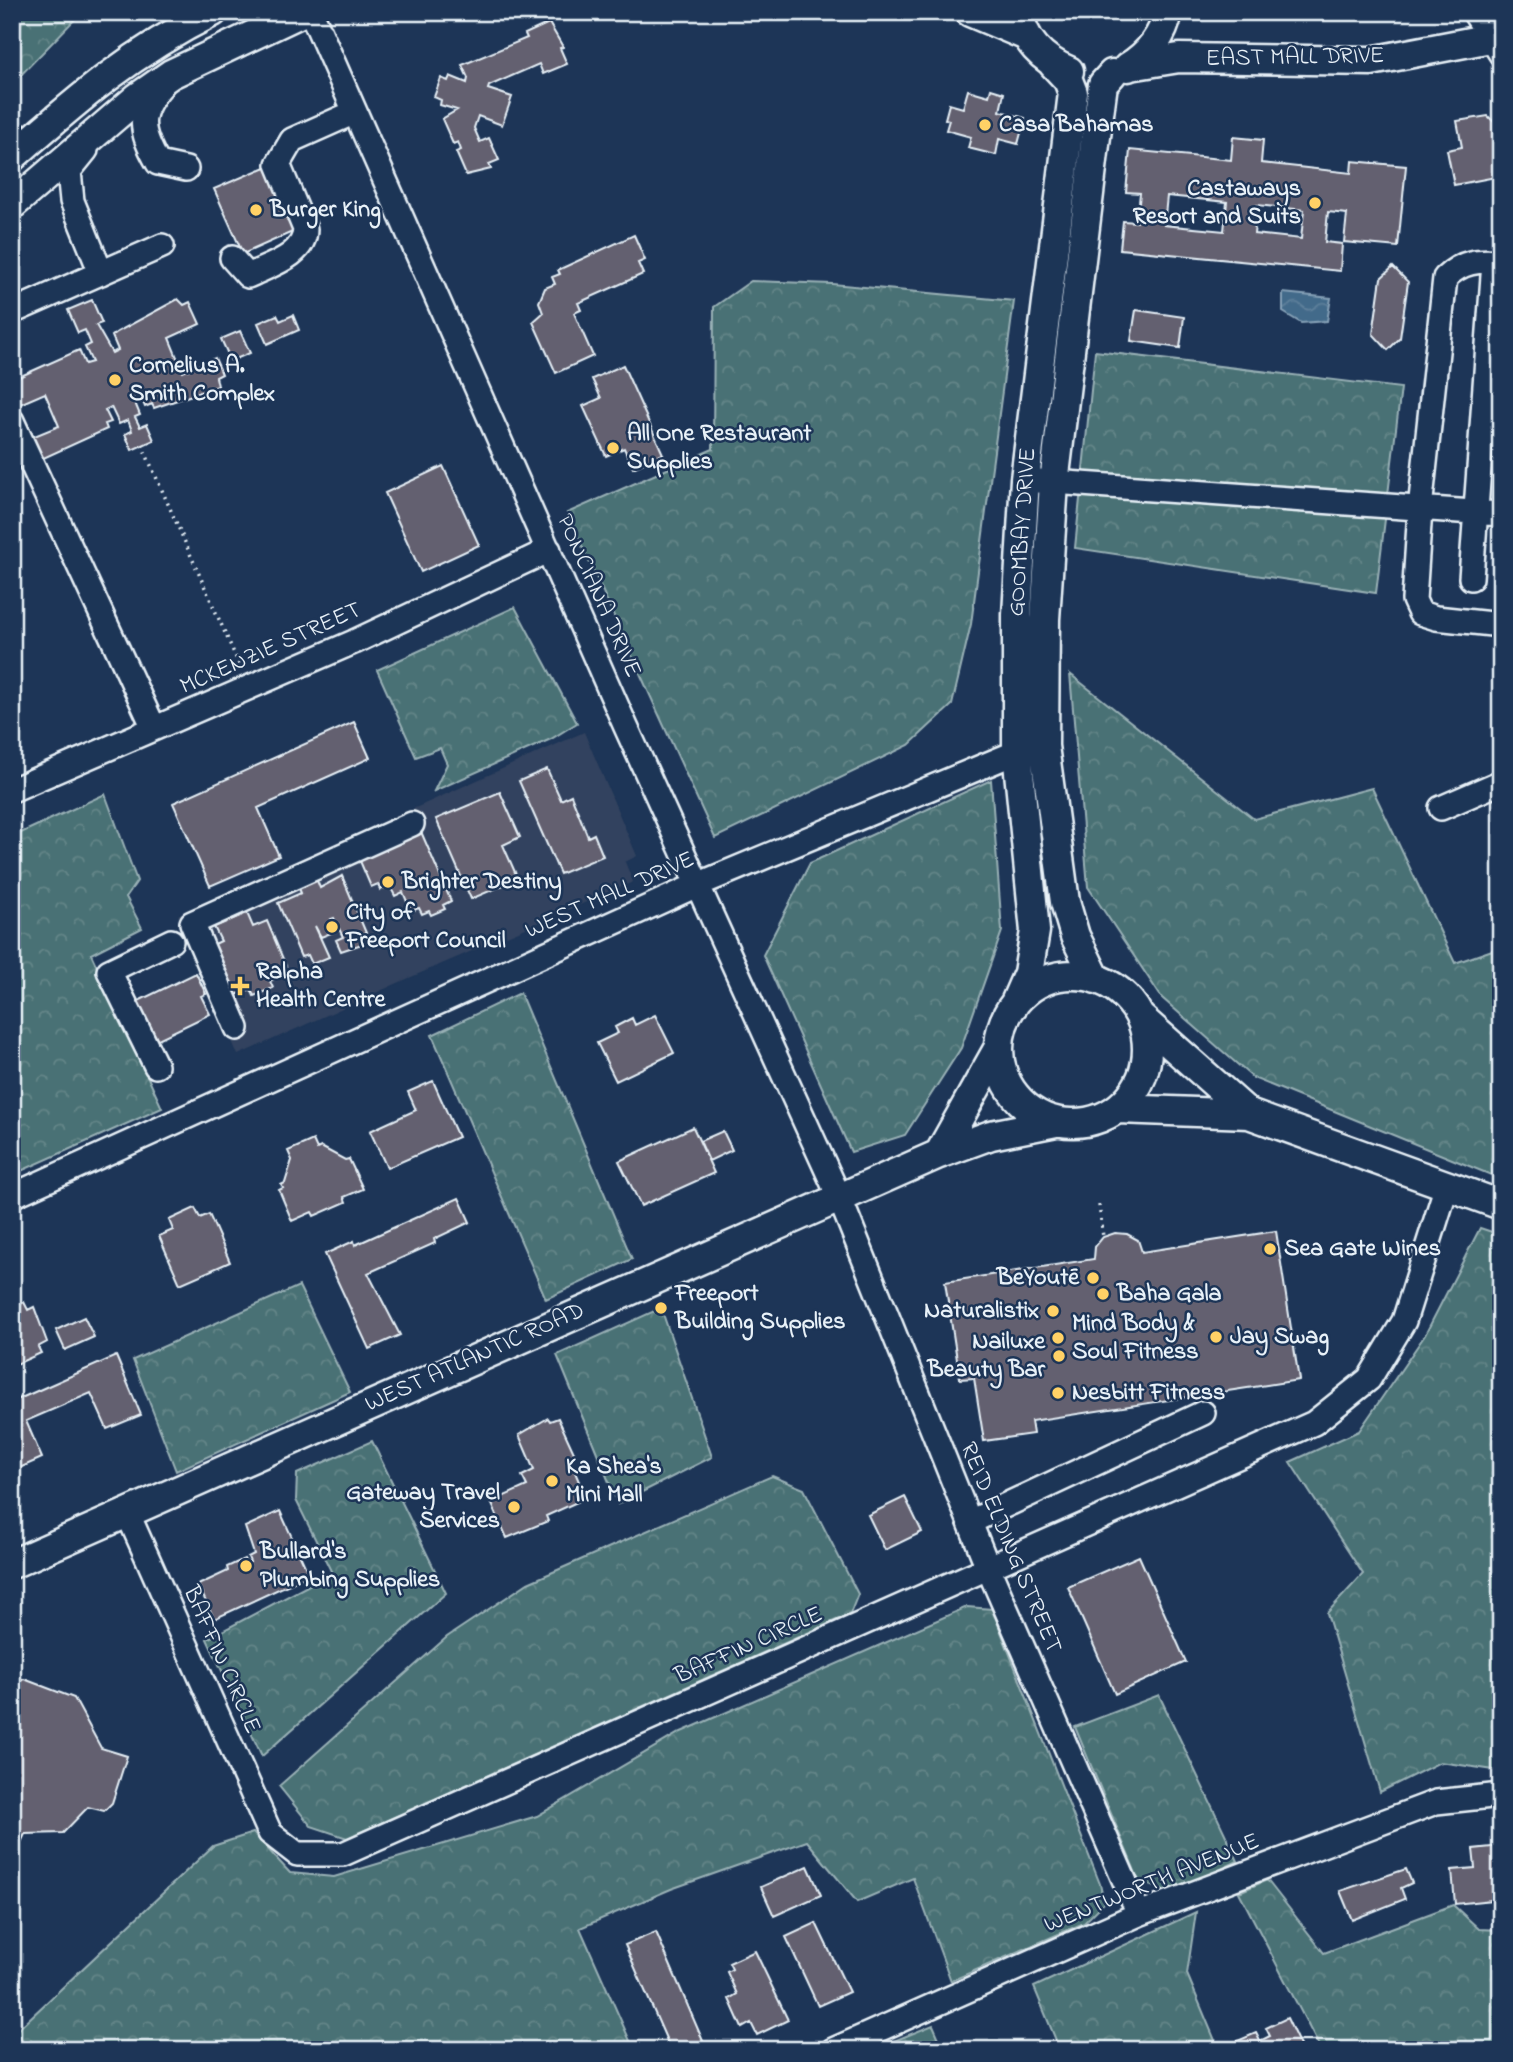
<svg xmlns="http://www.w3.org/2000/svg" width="1513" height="2062" viewBox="0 0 1513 2062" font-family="'Indie Flower',sans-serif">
<defs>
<pattern id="forest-crowns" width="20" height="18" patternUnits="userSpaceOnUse" patternTransform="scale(1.75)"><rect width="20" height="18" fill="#4a7174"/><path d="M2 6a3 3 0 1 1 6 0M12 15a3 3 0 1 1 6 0" fill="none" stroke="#648689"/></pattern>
<pattern id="water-waves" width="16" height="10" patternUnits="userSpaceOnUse" patternTransform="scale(1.75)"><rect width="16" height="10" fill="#436a8a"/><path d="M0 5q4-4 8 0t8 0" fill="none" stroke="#5e809b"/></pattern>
</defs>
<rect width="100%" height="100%" fill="#1d3557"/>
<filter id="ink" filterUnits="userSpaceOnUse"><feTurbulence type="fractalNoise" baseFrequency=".0143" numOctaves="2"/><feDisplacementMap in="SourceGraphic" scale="14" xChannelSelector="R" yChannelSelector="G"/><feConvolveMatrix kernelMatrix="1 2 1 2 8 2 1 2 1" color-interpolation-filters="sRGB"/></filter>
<g filter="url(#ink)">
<path fill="#32425e" d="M584 732 637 856 625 862 633 882 409 978 238 1055 178 915Z"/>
<path fill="url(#forest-crowns)" stroke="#99b1b6" stroke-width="2" d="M12 12H87L77 17 12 84Z
M751 281 832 284 1014 301 971 624 952 705 909 745 715 838 567 513 713 449 714 307Z
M1095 351 1401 388 1376 593 1075 548Z
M515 607 577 723 551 739 434 791 447 764 440 748 416 757 377 670Z
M1070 674 1254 819 1372 788 1455 963 1501 947V1179L1253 1078 1162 998 1088 887Z
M991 780 1002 931 961 1048 905 1135 851 1152 763 955 810 863Z
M105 794 137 881 126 897 142 928 91 954 162 1108 12 1175V837Z
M520 993 632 1259 546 1299 432 1035Z
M1480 1228 1501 1235V1771L1440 1762 1380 1792 1327 1613 1363 1574 1290 1462 1359 1431 1425 1335Z
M299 1286 350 1392 176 1471 133 1360Z
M661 1308 712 1457 618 1504 557 1355Z
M372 1441 446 1593 262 1756 207 1639 332 1573 296 1500 297 1474Z
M772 1476 804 1489 858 1594 850 1614 347 1838 311 1826 279 1786 447 1637 528 1583Z
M967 1607 992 1609 1100 1884 1104 1903 1084 1923 951 1981 913 1878 857 1902 807 1841 671 1889 580 1928 634 2050H12V2035L213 1846 253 1833 290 1873 334 1877 537 1816 679 1733Z
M1159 1695 1238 1861 1171 1893 1139 1881 1075 1727Z
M1267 1880 1324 1953 1453 1905 1479 1929 1501 1930V2050H1321L1239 1892Z
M1196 1912 1187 1974 1219 2050H1060L1034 1987Z
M933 2025 944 2050H872Z"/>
<path fill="url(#water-waves)" stroke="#85a0b6" stroke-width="2" d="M1283 293 1331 298 1327 321 1301 323 1283 312Z"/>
<path fill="#646170" stroke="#e8f1f8" stroke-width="2" fill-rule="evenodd" d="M549 23 563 47 560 48 567 64 543 74 539 64 489 86 488 89 512 97 502 125 478 116 474 128 480 142 489 138 499 160 489 164 491 169 466 175 456 152 461 150 458 142 453 144 442 119 457 110 440 105 441 100 434 97 441 78 448 81 450 76 467 83 468 78 462 65 527 38 525 34Z
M991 89 1004 93 1000 111 1025 118 1018 144 999 139 996 155 968 148 971 137 946 130 949 120 945 119 949 104 963 108 968 90 989 96Z
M1488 116 1501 129V176L1454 185 1447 150 1462 147 1457 121Z
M1233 137 1263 140 1261 163 1351 173 1352 161 1406 166 1398 247 1344 242 1347 214 1328 212 1325 242 1342 244 1340 271 1120 249 1123 221 1137 222 1140 193 1126 192 1130 150 1231 160ZM1167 196 1227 202 1224 231 1164 225ZM1257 205 1304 210 1301 239 1254 234Z
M268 166 297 230 243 254 214 189Z
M634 235 645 260 638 263 643 274 578 303 581 310 574 313 593 356 556 373 533 322 543 313 539 302 545 288 555 284 552 277 560 274 558 270Z
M1393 267 1408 282 1400 338 1388 350 1373 334 1381 278Z
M178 299 184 305 190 302 200 324 169 338 183 372 215 358 222 374 216 377 218 386 154 408 152 404 145 407 140 395 133 398 140 415 135 417 140 427 147 424 154 440 132 450 125 434 132 431 128 420 119 424 111 407 105 410 111 422 105 424 107 429 37 461 27 439 59 426 45 393 13 407 12 380 79 350 85 364 92 362 85 347 91 344 85 330 78 333 68 310 92 300 102 323 96 325 112 353 118 350 112 336 117 332Z
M1136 310 1184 317 1180 348 1131 341Z
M277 315 280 321 293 315 299 330 267 344 258 323Z
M240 331 250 353 231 361 221 339Z
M623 365 663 454 633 468 624 448 606 456 583 406 601 398 592 379Z
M443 466 479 545 421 572 385 493Z
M354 722 370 758 258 808 279 856 210 886 173 803Z
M547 769 561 800 571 795 588 837 594 834 603 856 560 874 519 781Z
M500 792 520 837 503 845 518 879 471 899 436 819Z
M419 827 451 901 443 905 445 909 431 915 429 911 422 914 419 908 411 911 403 892 395 896 390 886 380 890 378 884 371 887 357 854Z
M342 876 366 933 361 935 365 943 341 951 336 940 343 937 334 918 331 919 336 931 321 937 315 926 329 957 312 964 308 955 301 957 278 903 301 893 298 886 316 878 320 888Z
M247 913 253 927 267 921 286 966 279 969 282 975 270 981 273 988 254 996 251 989 236 995 233 989 225 992 206 948 221 941 214 927Z
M196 973 206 994 201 996 210 1014 150 1043 132 1004Z
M655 1015 674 1053 616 1081 597 1043 618 1033 615 1027 632 1018 635 1025Z
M433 1081 458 1137 387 1168 370 1131 416 1110 408 1092Z
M693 1127 714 1173 641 1206 619 1161Z
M723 1131 732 1150 709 1161 700 1141Z
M313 1140 317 1149 321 1147 345 1160 349 1159 363 1189 344 1197 346 1202 314 1216 312 1212 292 1221 279 1190 283 1188 281 1185 285 1183 292 1160 288 1151Z
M459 1198 470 1222 434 1239 435 1243 368 1273 400 1335 369 1349 325 1254 354 1241 355 1245Z
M195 1208 200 1218 209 1214 230 1262 180 1284 159 1236 173 1230 169 1220Z
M1276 1231 1299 1380 1031 1421 1033 1434 984 1441 974 1378 960 1379 945 1282 1094 1259 1095 1247 1103 1237 1115 1233 1127 1234 1138 1240 1142 1252Z
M24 1302 28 1310 34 1307 47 1342 38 1347 41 1353 12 1366V1307Z
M84 1317 94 1337 65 1350 56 1330Z
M116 1356 141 1415 107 1429 91 1393 26 1421 42 1458 15 1470 12 1402Z
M548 1418 550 1421 558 1418 575 1455 569 1458 586 1498 546 1516 548 1521 507 1538 491 1502 527 1486 522 1476 534 1470 519 1435Z
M905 1497 922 1532 885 1550 868 1515Z
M280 1511 309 1575 214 1619 198 1585 228 1571 227 1567 244 1559 246 1563 250 1562 248 1557 254 1554 245 1527Z
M1139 1556 1186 1662 1115 1694 1068 1587Z
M24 1679 74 1698 101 1748 127 1756 112 1803 104 1811 88 1807 63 1833 25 1834 16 1853 12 1851V1684Z
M1501 1846V1899L1455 1904 1452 1870 1475 1868 1473 1849Z
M808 1866 821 1895 774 1916 761 1887Z
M1406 1869 1412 1883 1401 1888 1405 1899 1352 1920 1340 1891Z
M816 1923 849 1992 818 2006 786 1937Z
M656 1932 706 2048 702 2050H671L625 1945Z
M755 1951 788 2020 757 2035 751 2023 742 2028 729 1999 737 1994 727 1972 732 1969 729 1963Z
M1287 2018 1302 2050H1236L1233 2043 1256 2033 1260 2041 1270 2036 1266 2028Z"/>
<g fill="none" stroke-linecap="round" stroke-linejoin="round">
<g stroke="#e8f1f8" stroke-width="28">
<path id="minor" d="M311 12 626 727 840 1199 989 1570 1139 1914
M1474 12 1501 54
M162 85C136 114 140 131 158 163L186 169
M86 150 69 171 72 201 101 273
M232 258 248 276C270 265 305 256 305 229L278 164 292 140 355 112
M1501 262C1478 260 1462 261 1445 278L1420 509 1414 600 1420 613 1436 618 1501 625
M12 312 162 246
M12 421 154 728
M1039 481 1501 514
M1471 578 1494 262
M12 790 354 642 549 550
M1441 808 1501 782
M237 1028 192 923 412 824
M156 1066 109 971 171 941
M12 1196 697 885 1017 752 1031 749
M127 1512 270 1833 297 1854H343L1314 1423 1369 1379 1404 1321 1447 1185
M970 1522 1203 1413
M833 2050 1139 1914 1436 1802 1501 1795"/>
</g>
<g stroke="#e8f1f8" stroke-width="33">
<path id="major" d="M970 12 1027 36
M1019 12C1023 41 1043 60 1069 71
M1130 66 1179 58 1371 61 1501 36
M1128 67C1149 54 1163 37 1168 12
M12 157C79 98 132 52 213 12
M12 205 138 97 171 74 302 12
M999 1049a74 74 0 1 1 148 0a74 74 0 1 1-148 0Z
M1096 979 1075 936 1065 902 1044 746 1045 619 1054 483 1095 144 1103 84 1112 74
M1014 1005 1028 973 1035 931 1017 752V615L1025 479 1073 93 1068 80 1053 64
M1140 1017 1249 1114
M1118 1109 1249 1114 1501 1205
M939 1154 999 1047
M12 1564 939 1154 991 1135 1056 1122"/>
</g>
<path stroke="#e8f1f8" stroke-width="3.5" stroke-dasharray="2 5" stroke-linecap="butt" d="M142 445 241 669
M1099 1205 1103 1237"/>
<use href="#minor" stroke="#1d3557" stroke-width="23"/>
<use href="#major" stroke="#1d3557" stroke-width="28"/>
</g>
</g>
<g fill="#ffd166" stroke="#1d3557" stroke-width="2.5">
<circle cx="985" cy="125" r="7"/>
<circle cx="1315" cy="203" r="7"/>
<circle cx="256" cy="210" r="7"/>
<circle cx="115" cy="380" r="7"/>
<circle cx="613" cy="448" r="7"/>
<circle cx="388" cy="882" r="7"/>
<circle cx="332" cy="927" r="7"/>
<path d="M236.5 975.5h7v7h7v7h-7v7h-7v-7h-7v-7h7z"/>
<circle cx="1270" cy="1249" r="7"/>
<circle cx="1093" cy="1278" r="7"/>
<circle cx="1103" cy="1294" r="7"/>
<circle cx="661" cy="1308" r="7"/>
<circle cx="1053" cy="1311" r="7"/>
<circle cx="1216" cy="1337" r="7"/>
<circle cx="1058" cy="1338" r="7"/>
<circle cx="1059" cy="1356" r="7"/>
<circle cx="1058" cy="1393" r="7"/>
<circle cx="552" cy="1481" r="7"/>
<circle cx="514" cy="1507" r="7"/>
<circle cx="246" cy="1566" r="7"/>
</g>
<g text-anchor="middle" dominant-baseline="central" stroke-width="5" stroke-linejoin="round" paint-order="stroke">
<g font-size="24" fill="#e8f1f8" stroke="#1d3557">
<text transform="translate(1295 58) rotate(-1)">EAST MALL DRIVE</text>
<text transform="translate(1023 532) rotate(-86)">GOOMBAY DRIVE</text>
<text transform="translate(598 596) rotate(66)">PONCIANA DRIVE</text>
<text transform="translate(271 649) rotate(-24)">MCKENZIE STREET</text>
<text transform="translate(610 896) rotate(-24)">WEST MALL DRIVE</text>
<text transform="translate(475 1358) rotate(-24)">WEST ATLANTIC ROAD</text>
<text transform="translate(1010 1548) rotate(67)">REID ELDING STREET</text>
<text transform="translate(749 1646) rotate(-24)">BAFFIN CIRCLE</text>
<text transform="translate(221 1660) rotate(66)">BAFFIN CIRCLE</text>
<text transform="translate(1152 1884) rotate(-22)">WENTWORTH AVENUE</text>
</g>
<g font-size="24" font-weight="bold" fill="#e8f1f8" stroke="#1d3557" text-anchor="start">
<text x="999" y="125">Casa Bahamas</text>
<text x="1301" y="189" text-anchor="end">Castaways<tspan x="1301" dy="28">Resort and Suits</tspan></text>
<text x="270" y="210">Burger King</text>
<text x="129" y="366">Cornelius A.<tspan x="129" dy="28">Smith Complex</tspan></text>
<text x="627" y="434">All One Restaurant<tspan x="627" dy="28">Supplies</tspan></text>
<text x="402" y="882">Brighter Destiny</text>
<text x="346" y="913">City of<tspan x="346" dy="28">Freeport Council</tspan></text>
<text x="256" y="972">Ralpha<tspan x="256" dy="28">Health Centre</tspan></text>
<text x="1284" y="1249">Sea Gate Wines</text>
<text x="1079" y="1278" text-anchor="end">BeYoutē</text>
<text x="675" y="1294">Freeport<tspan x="675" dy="28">Building Supplies</tspan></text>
<text x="1117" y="1294">Baha Gala</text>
<text x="1039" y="1311" text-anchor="end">Naturalistix</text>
<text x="1072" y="1324">Mind Body &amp;<tspan x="1072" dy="28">Soul Fitness</tspan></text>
<text x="1230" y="1337">Jay Swag</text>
<text x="1045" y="1342" text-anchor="end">Nailuxe<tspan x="1045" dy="28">Beauty Bar</tspan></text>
<text x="1072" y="1393">Nesbitt Fitness</text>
<text x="566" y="1467">Ka Shea's<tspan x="566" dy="28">Mini Mall</tspan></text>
<text x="500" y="1493" text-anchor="end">Gateway Travel<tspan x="500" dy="28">Services</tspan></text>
<text x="260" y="1552">Bullard's<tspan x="260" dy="28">Plumbing Supplies</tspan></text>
</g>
</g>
<rect width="1513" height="2062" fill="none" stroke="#1d3557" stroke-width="42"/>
<rect x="21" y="21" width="1471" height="2020" fill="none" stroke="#e8f1f8" stroke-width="2.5" filter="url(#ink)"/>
</svg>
